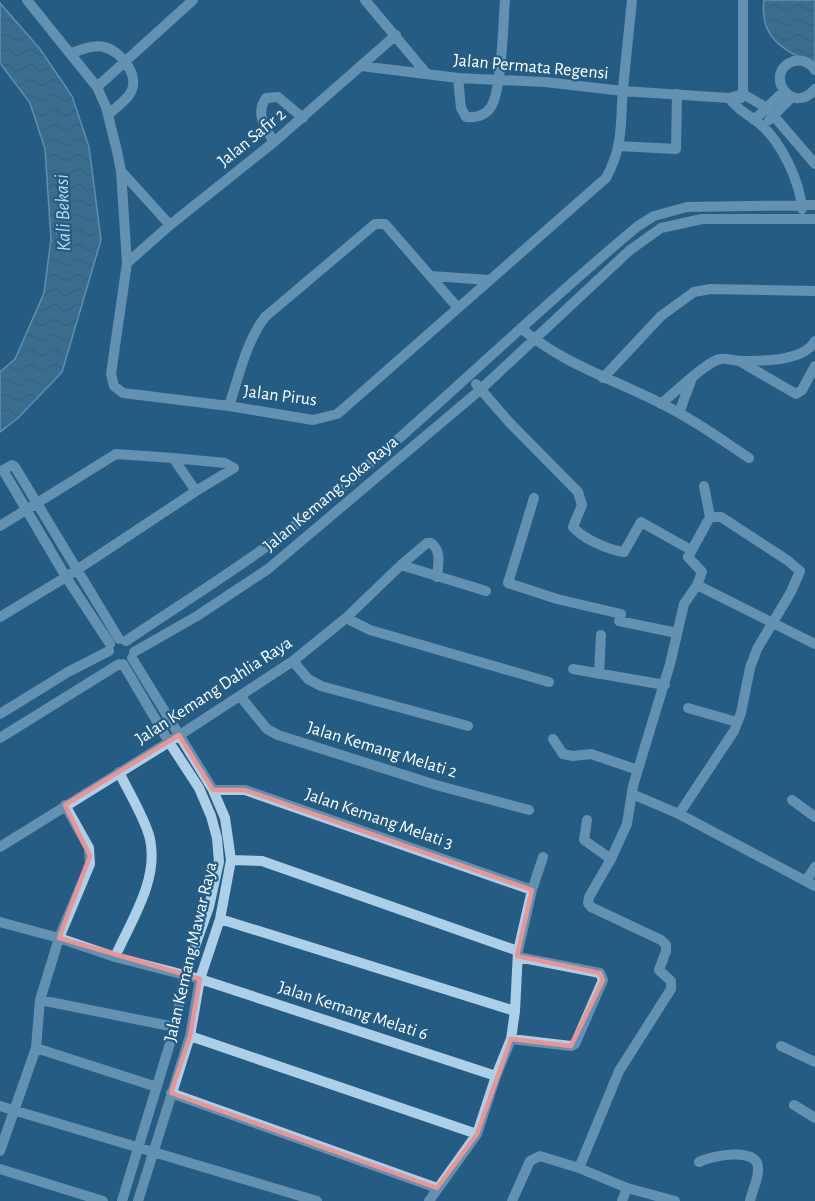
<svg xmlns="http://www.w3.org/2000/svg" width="815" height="1201" viewBox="0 0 815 1201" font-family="'Alegreya Sans',sans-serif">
<defs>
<pattern id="water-waves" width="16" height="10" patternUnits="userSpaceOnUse" patternTransform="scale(1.5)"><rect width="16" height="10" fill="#58809b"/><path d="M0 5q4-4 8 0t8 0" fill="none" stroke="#536977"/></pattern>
</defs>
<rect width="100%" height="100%" fill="#245c84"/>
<path fill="url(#water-waves)" stroke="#a1cde9" stroke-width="1.5" d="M764 0H815V65C785 50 759 40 764 0Z
M0 3 40 49 72 96 89 147 101 240 62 372 18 418 0 432V372L15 359 44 293 51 239 45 149 30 103 0 63Z"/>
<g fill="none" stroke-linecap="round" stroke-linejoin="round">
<path stroke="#add0e8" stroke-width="10" d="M27 0 97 87 106 107 117 151 121 171 127 263 111 374 114 386 123 393 229 406 313 420 337 414 342 410 606 178C624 145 620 124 623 88 626 59 629 29 632 0
M365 0 426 73
M71 53C81 50 94 44 104 47 122 51 142 78 129 95 124 102 115 108 108 115
M361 66 458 78 545 82 623 91 729 98 743 94 767 108 815 164
M815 70C810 63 803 59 794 61 762 71 791 118 815 89
M458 78 461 108 466 117C476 118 485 116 491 107 502 89 503 24 505 0
M97 87 193 0
M729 98C738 111 750 115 761 125 782 143 800 182 802 209
M741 98 743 94V0
M754 120 784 91
M769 120 792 97
M274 142C265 127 255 114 266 98L278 97 303 118
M619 146 676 149 677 94
M121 171 170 225
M127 263 170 225 274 142 396 35
M430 276 490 280
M521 328C567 368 627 383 679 413 703 426 726 443 749 458
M741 362 796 394 802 390 815 366
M603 378 661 316 694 292 710 289 815 291
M476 384 509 422 578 492 582 505 573 527C583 539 609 550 624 552L641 522 691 550
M661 404C673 394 706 362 720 359 727 358 735 361 743 361 765 361 804 361 815 341
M229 406C239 376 246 342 265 317L375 224H385L458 308
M679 413 692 378
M173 458 225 463 234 468 196 491
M704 486 710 517
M534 498 508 583 557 599 621 614 619 621 677 633
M0 526 116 454 173 458 196 491 66 577 0 617
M401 565 486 591
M697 585 815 644
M346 618 370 630 549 682
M126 641C190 598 257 557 317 508 428 418 528 317 638 226L654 216 687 207 815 205
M110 644 66 577 3 470 12 465 15 467 119 639
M134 652 197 616 268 569 480 390 630 250 661 228 702 219H815
M132 658 213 790 225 818 231 860 220 919 200 979 190 1036 138 1201
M293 661 308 679 321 686 468 726
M573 669 665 685
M599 674 601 635
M240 696 267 729 278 735 436 785 529 810
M688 708 737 722
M0 714 68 672 109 651
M0 738 119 664
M553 739 563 754 573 756 591 754 638 770
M213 790H245L532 890
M632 794 679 814 815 886
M792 800 815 817
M587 820 584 840 611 859
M0 847 169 742 293 661 346 618 401 565 427 543H431C442 551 438 565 437 577
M231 860 262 861 518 951
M806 881 815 867
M220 919 515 1011
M0 922 59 938 115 957 200 979 496 1076
M115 957C131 921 159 880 150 839 146 820 128 791 119 772
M40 1000 175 1027
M190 1036 477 1134
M511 1039 571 1046 575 1044 603 980 600 973 518 957
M781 1046 815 1062
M36 1048 157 1087
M171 1093 437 1188
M794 1105 815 1118
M0 1106 317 1201
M0 1151 36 1048 40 1000 59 938 90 864 89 848 65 805
M699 1162C710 1156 758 1146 758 1168 759 1178 752 1191 750 1201
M579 1168 619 1071 671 989V981L659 970 666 951V945L661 940 591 907 588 903 589 897 611 859 627 824 633 786 670 664 684 604 697 585 702 572 688 557 710 517H721L787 560 800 571 791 592 757 649 750 668 741 713 734 731 679 814
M0 1169 103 1201
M122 1201 175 1027 185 974 209 907 219 862 217 838 211 816 199 788 169 742 123 664
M429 1201 477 1134 496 1076 511 1039 515 1011 518 951 532 890 543 857
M512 1201 530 1161 540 1156 579 1168 627 1188 675 1201
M622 1201 627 1188"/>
</g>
<path d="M0 0H815V1201H0ZM179 735 213 790H245L532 890 517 956 600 973 603 980 571 1046 511 1039 477 1134 437 1188 171 1093 190 1036 200 979 59 938 90 856 65 805Z" fill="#245c84" fill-opacity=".55" fill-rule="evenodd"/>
<path fill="none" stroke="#ea9494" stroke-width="4.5" stroke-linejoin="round" d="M179 735 213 790H245L532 890 517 956 600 973 603 980 571 1046 511 1039 477 1134 437 1188 171 1093 190 1036 200 979 59 938 90 856 65 805Z"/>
<g text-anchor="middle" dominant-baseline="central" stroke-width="4.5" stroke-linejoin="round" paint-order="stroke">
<g font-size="18" fill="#fff" stroke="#245c84">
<text transform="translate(531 67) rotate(5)">Jalan Permata Regensi</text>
<text transform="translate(252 138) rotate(-39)">Jalan Safir 2</text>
<text transform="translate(280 396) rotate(7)">Jalan Pirus</text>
<text transform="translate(331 494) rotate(-40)">Jalan Kemang Soka Raya</text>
<text transform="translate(214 691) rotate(-33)">Jalan Kemang Dahlia Raya</text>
<text transform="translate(382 750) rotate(17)">Jalan Kemang Melati 2</text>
<text transform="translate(379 819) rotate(19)">Jalan Kemang Melati 3</text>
<text transform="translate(191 952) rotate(-77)">Jalan Kemang Mawar Raya</text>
<text transform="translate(353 1011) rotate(18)">Jalan Kemang Melati 6</text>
</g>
<g font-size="20" font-style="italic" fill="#b8daf0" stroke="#245c84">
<text transform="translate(63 213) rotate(-92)">Kali Bekasi</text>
</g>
</g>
</svg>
